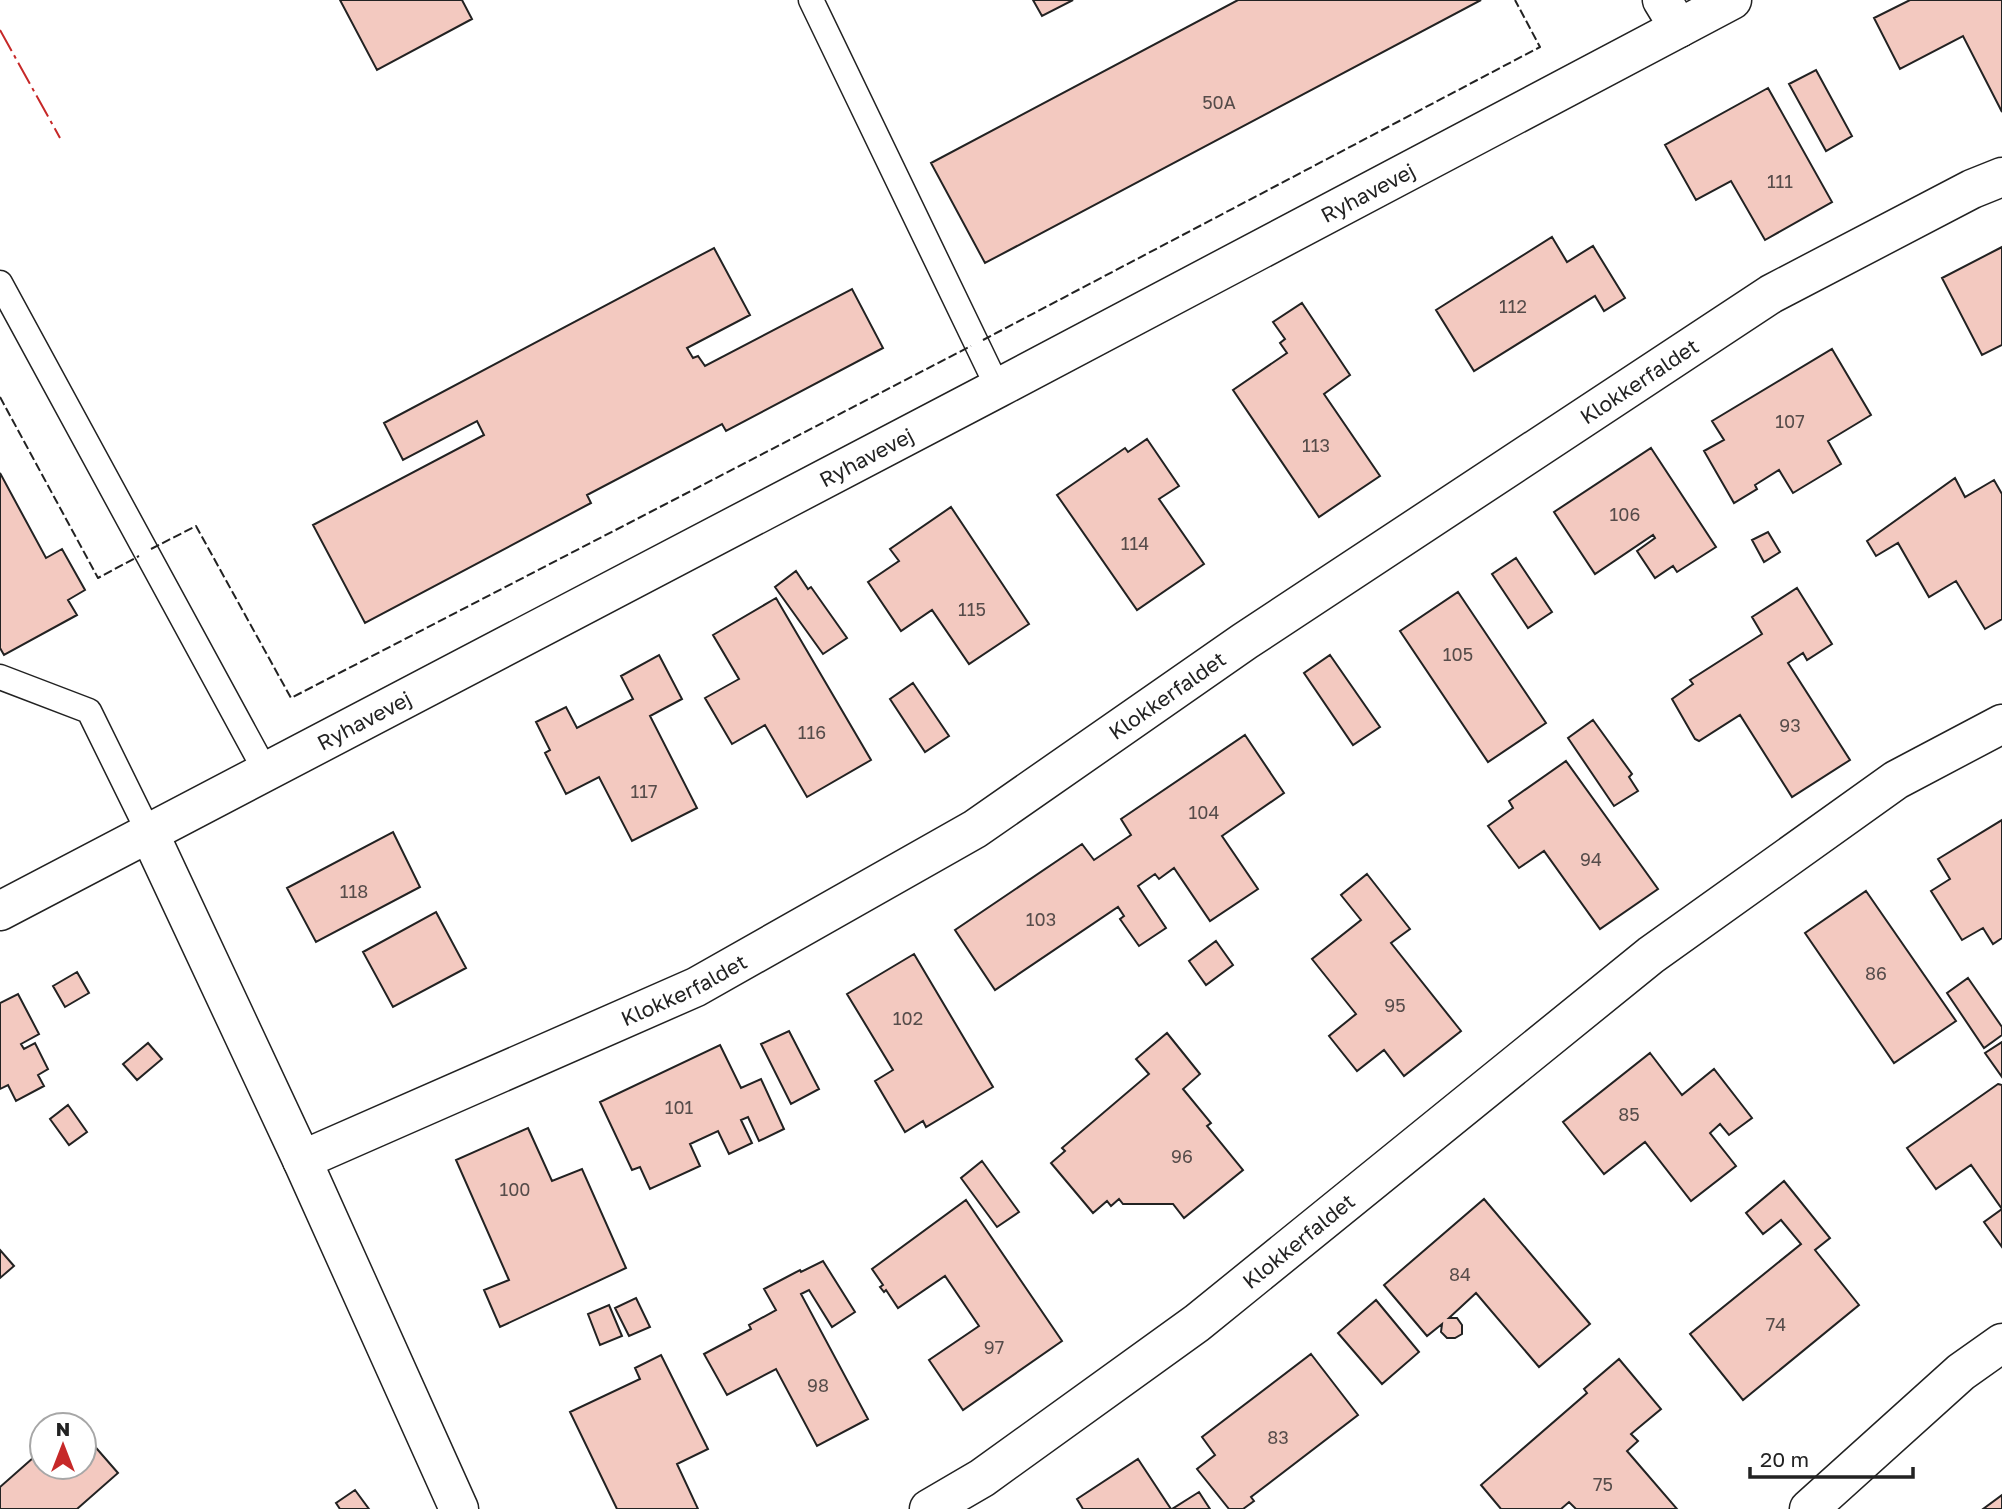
<svg xmlns="http://www.w3.org/2000/svg" width="2002" height="1509" viewBox="0 0 2002 1509" font-family="'Golos Text',sans-serif">
<rect width="100%" height="100%" fill="#fff"/>
<path fill="#f3c9c0" stroke="#222" stroke-width="2" d="M340 0H462L472 19 377 70Z
M1033 0H1073L1042 16Z
M1238 0H1481L985 263 931 163Z
M1910 0H2002V112L1963 36 1900 69 1874 18Z
M1816 70 1852 136 1826 151 1789 84Z
M1768 88 1832 202 1765 240 1731 181 1696 200 1665 145Z
M1552 237 1567 262 1593 246 1625 298 1604 311 1595 296 1474 371 1436 310Z
M2002 247V345L1982 355 1942 278Z
M714 248 750 315 687 348 693 358 698 356 705 366 852 289 883 348 726 431 722 424 587 495 591 503 365 623 313 525 484 435 477 421 403 460 384 423Z
M1302 303 1350 375 1324 394 1380 476 1319 517 1233 390 1287 353 1280 343 1285 339 1273 322Z
M1832 349 1871 415 1828 441 1841 464 1793 493 1779 470 1755 485 1757 489 1734 503 1704 451 1724 440 1712 421Z
M1147 439 1179 486 1159 499 1204 564 1137 610 1057 495 1125 448 1128 452Z
M1651 448 1716 547 1677 572 1673 566 1655 578 1637 551 1655 538 1653 535 1595 574 1554 512Z
M0 473 46 558 62 549 85 590 68 600 77 615 4 655 0 648Z
M1955 478 1965 497 1994 480 2002 494V619L1985 629 1956 581 1929 597 1898 543 1876 556 1867 541Z
M951 507 1029 624 969 664 932 610 901 631 868 582 899 561 890 549Z
M1768 532 1780 552 1764 562 1752 540Z
M1516 558 1552 612 1528 628 1492 574Z
M796 571 808 589 811 587 847 638 823 654 775 587Z
M1797 588 1832 644 1807 660 1803 653 1788 663 1850 760 1792 797 1740 715 1699 741 1695 739 1672 699 1693 684 1690 680 1762 634 1752 617Z
M1458 592 1546 723 1488 762 1400 631Z
M776 598 871 760 807 797 765 725 732 744 705 698 739 679 713 635Z
M659 655 682 699 650 716 697 808 632 841 599 777 566 794 545 753 550 750 536 722 566 707 577 728 633 699 621 676Z
M1330 655 1380 727 1353 745 1304 673Z
M913 683 949 736 925 752 890 699Z
M1593 720 1632 774 1629 777 1638 791 1614 806 1568 738Z
M1245 735 1284 793 1222 836 1258 889 1210 921 1174 868 1159 879 1155 874 1138 886 1166 928 1139 946 1120 919 1124 916 1118 907 995 990 955 930 1082 844 1094 860 1131 835 1121 819Z
M1566 761 1658 889 1600 929 1544 851 1519 868 1488 826 1513 808 1509 801Z
M2002 820V938L1993 944 1983 928 1962 940 1931 891 1950 879 1938 859Z
M393 832 420 887 316 942 287 888Z
M1367 874 1410 929 1391 943 1461 1031 1404 1076 1384 1050 1357 1071 1329 1036 1356 1014 1312 959 1361 920 1341 895Z
M1866 891 1956 1021 1894 1063 1805 933Z
M436 912 466 968 393 1007 363 952Z
M1216 941 1233 965 1206 985 1189 961Z
M914 954 993 1087 926 1127 923 1121 905 1132 875 1081 893 1070 847 994Z
M77 972 89 993 65 1007 53 986Z
M1968 978 2002 1027V1035L1984 1048 1947 993Z
M18 994 39 1034 21 1044 24 1049 35 1043 48 1069 38 1075 44 1086 16 1101 8 1085 0 1089V1003Z
M789 1031 819 1089 791 1104 761 1044Z
M1167 1033 1200 1074 1183 1089 1211 1123 1207 1126 1243 1170 1184 1218 1173 1204H1123L1119 1199 1111 1206 1107 1201 1093 1213 1051 1163 1065 1151 1062 1148 1149 1074 1136 1059Z
M2002 1042V1077L1985 1053Z
M148 1043 162 1059 137 1080 123 1064Z
M720 1045 741 1088 761 1079 784 1129 759 1141 748 1117 741 1120 752 1143 729 1154 718 1131 690 1144 700 1166 650 1189 640 1167 632 1170 600 1102Z
M1650 1053 1682 1095 1714 1069 1752 1118 1729 1135 1720 1124 1710 1133 1736 1166 1691 1201 1645 1142 1604 1174 1563 1122Z
M1998 1084 2002 1085V1209L1971 1165 1936 1189 1907 1148Z
M68 1105 87 1132 69 1145 50 1119Z
M528 1128 552 1181 582 1169 626 1268 500 1327 484 1290 509 1280 456 1160Z
M982 1161 1019 1212 997 1227 961 1178Z
M1784 1181 1830 1238 1815 1250 1859 1305 1743 1400 1690 1334 1801 1244 1781 1220 1763 1234 1746 1213Z
M1484 1199 1590 1324 1539 1367 1476 1293 1449 1318H1457L1462 1325V1334L1455 1338H1447L1441 1332 1442 1324 1427 1336 1384 1285Z
M966 1200 1062 1341 963 1410 929 1360 979 1326 945 1276 898 1308 886 1290 884 1292 880 1287 883 1285 872 1269Z
M2002 1209V1247L1984 1222Z
M0 1250 14 1266 0 1278Z
M823 1261 855 1312 832 1327 809 1290 801 1294 868 1419 817 1446 776 1369 727 1395 704 1354 751 1329 749 1325 776 1310 764 1289 800 1270 801 1272Z
M636 1298 650 1327 629 1336 615 1308Z
M1376 1300 1419 1352 1382 1384 1338 1333Z
M609 1305 622 1336 600 1345 588 1314Z
M1311 1354 1358 1415 1251 1497 1254 1501 1243 1509H1229L1197 1469 1215 1455 1202 1437Z
M661 1355 708 1449 677 1464 698 1509H617L570 1412 640 1379 635 1368Z
M1619 1359 1661 1409 1631 1434 1638 1441 1627 1451 1677 1509H1576L1569 1502 1561 1509H1501L1481 1485 1587 1393 1584 1389Z
M84 1434 118 1473 77 1509H0V1487L42 1450V1467H84Z
M1138 1459 1171 1509H1083L1077 1499Z
M355 1490 369 1509H340L336 1503Z
M1199 1492 1210 1509H1172Z
M2002 1495V1509H1983Z"/>
<g fill="none" stroke-linecap="round" stroke-linejoin="round">
<g stroke="#222" stroke-width="27">
<path id="service" d="M811 0 998 388
M0 283 266 772
M0 677 89 711 149 833"/>
</g>
<g stroke="#222" stroke-width="41">
<g id="minor">
<path d="M1662 0 1679 28"/>
<path d="M149 833 302 1160 459 1509"/>
<path id="s1" d="M302 1160 696 987 975 829 1245 641 1771 294 1972 189 2002 177"/>
<path id="s2" d="M929 1509 982 1478 1197 1323 1651 955 1896 780 2002 724"/>
<path d="M1809 1509 1961 1372 2002 1343"/>
</g>
</g>
<g stroke="#222" stroke-width="41">
<g id="tertiary">
<path id="s3" d="M0 911 998 388 1732 0"/>
</g>
</g>
<use href="#service" stroke="#fff" stroke-width="24"/>
<use href="#minor" stroke="#fff" stroke-width="38"/>
<use href="#tertiary" stroke="#fff" stroke-width="38"/>
<path stroke="#222" stroke-width="2" stroke-dasharray="9 3.5" stroke-linecap="butt" d="M983 340 1540 47 1515 0
M0 397 98 578 139 556
M151 549 196 526 291 698 971 346"/>
<path stroke="#c62828" stroke-width="2" stroke-dasharray="24 5 3.5 5" stroke-linecap="butt" d="M0 30 60 138"/>
</g>
<g text-anchor="middle" dominant-baseline="central" stroke-width="5" stroke-linejoin="round" paint-order="stroke">
<g font-size="18" fill="#564c4a">
<text x="1219" y="102">50A</text>
<text x="1780" y="181">111</text>
<text x="1513" y="306">112</text>
<text x="1790" y="421">107</text>
<text x="1316" y="445">113</text>
<text x="1625" y="514">106</text>
<text x="1135" y="543">114</text>
<text x="972" y="609">115</text>
<text x="1458" y="654">105</text>
<text x="1790" y="725">93</text>
<text x="812" y="732">116</text>
<text x="644" y="791">117</text>
<text x="1204" y="812">104</text>
<text x="1591" y="859">94</text>
<text x="354" y="891">118</text>
<text x="1041" y="919">103</text>
<text x="1876" y="973">86</text>
<text x="1395" y="1005">95</text>
<text x="908" y="1018">102</text>
<text x="679" y="1107">101</text>
<text x="1629" y="1114">85</text>
<text x="1182" y="1156">96</text>
<text x="515" y="1189">100</text>
<text x="1460" y="1274">84</text>
<text x="1776" y="1324">74</text>
<text x="994" y="1347">97</text>
<text x="818" y="1385">98</text>
<text x="1278" y="1437">83</text>
<text x="1603" y="1484">75</text>
</g>
<g font-size="21" fill="#222" stroke="#fff">
<text stroke="none"><textPath href="#s3" startOffset="1545">Ryhavevej</textPath></text>
<text stroke="none"><textPath href="#s1" startOffset="1552">Klokkerfaldet</textPath></text>
<text stroke="none"><textPath href="#s3" startOffset="978">Ryhavevej</textPath></text>
<text stroke="none"><textPath href="#s1" startOffset="985">Klokkerfaldet</textPath></text>
<text stroke="none"><textPath href="#s3" startOffset="411">Ryhavevej</textPath></text>
<text stroke="none"><textPath href="#s1" startOffset="418">Klokkerfaldet</textPath></text>
<text stroke="none"><textPath href="#s2" startOffset="457">Klokkerfaldet</textPath></text>
</g>
</g>
<g transform="translate(63 1446)"><circle r="33" fill="#ffffff" stroke="#a7a7a7" stroke-width="2"/>
<path d="M0-5L12 26L0 18L-12 26Z" fill="#c62828"/>
<text y="-10" font-size="19" font-weight="bold" text-anchor="middle" fill="#222222">N</text>
</g>
<path d="M1750 1467v10h163v-10" fill="none" stroke="#222222" stroke-width="3.5"/>
<text x="1760" y="1467" font-size="21" fill="#222222" stroke="#ffffff" stroke-width="5" paint-order="stroke">20 m</text>
</svg>
